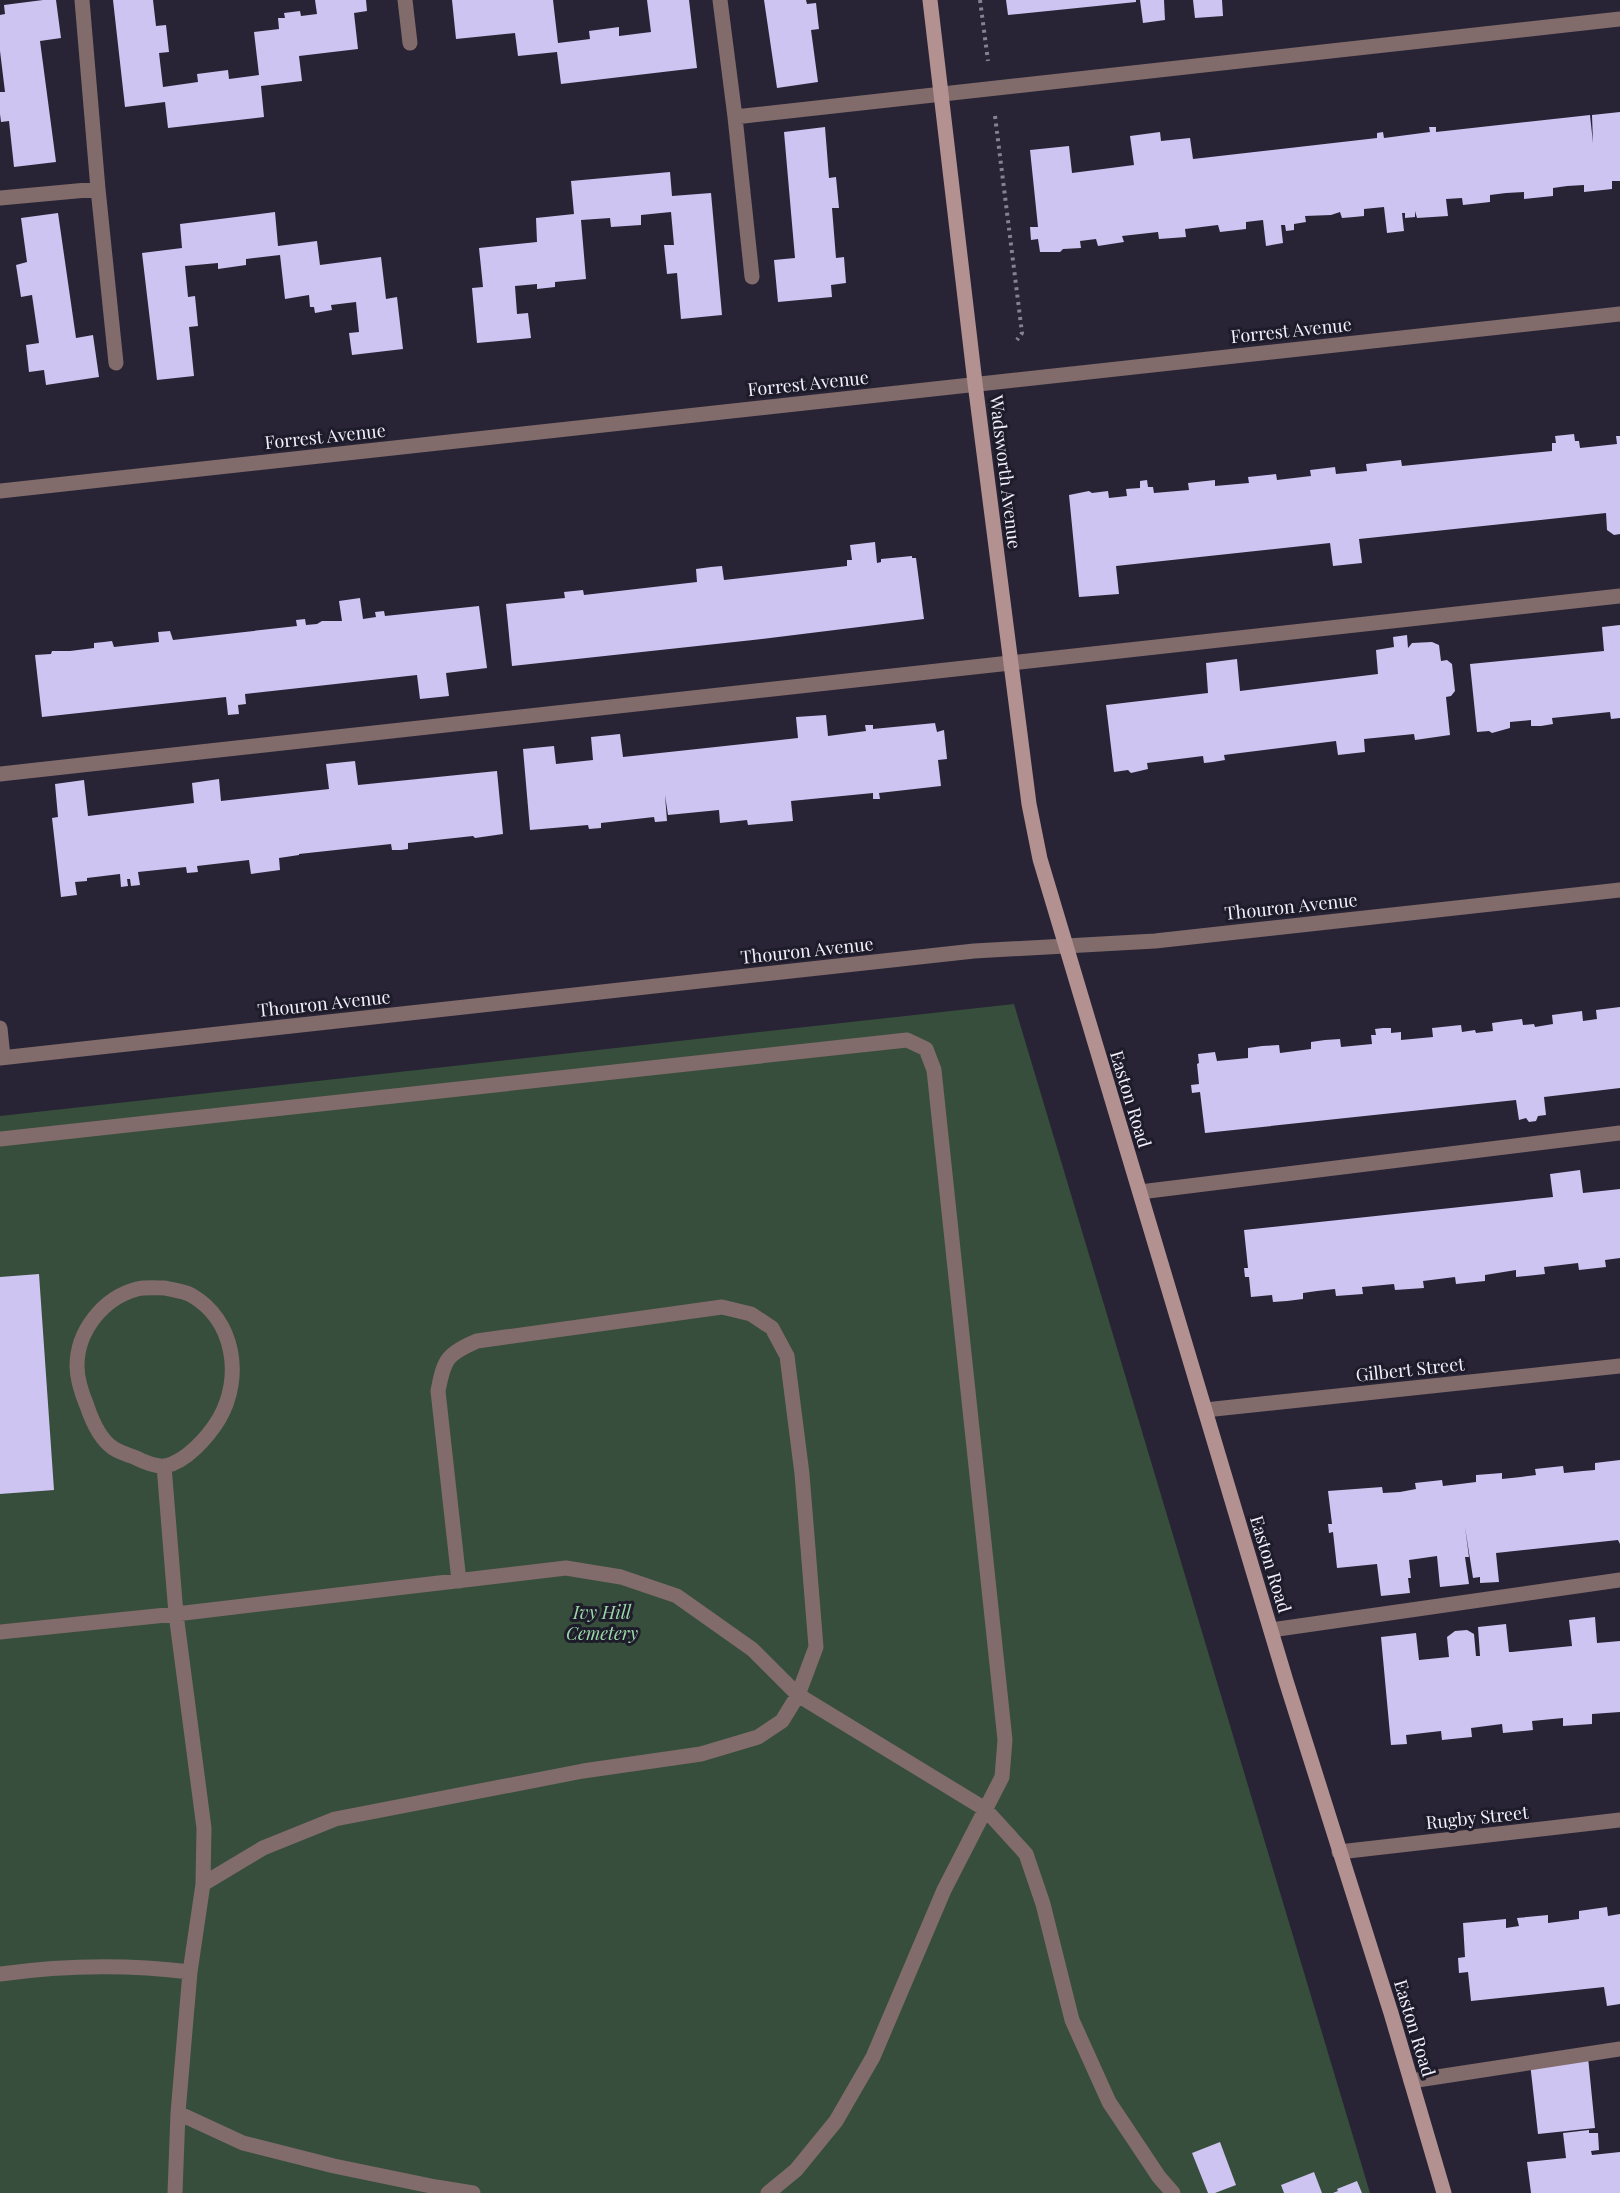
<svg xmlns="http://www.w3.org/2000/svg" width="1620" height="2193" viewBox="0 0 1620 2193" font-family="'Playfair Display',serif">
<rect width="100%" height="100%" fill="#282435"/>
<path fill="#364e3b" d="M1014 1004 1370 2193H0V1116Z"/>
<path fill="#cdc4f1" d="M43 0H56L61 38 40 41 56 162 14 167 9 121 1 122 0 114V92H5L0 51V15L5 14 4 5Z
M113 0H153L156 26 166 25 169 52 159 53 163 87 198 82 197 74 228 70 229 79 259 75 254 32 279 29 278 18H285L284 13 300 11 301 16 317 14 315 0H366L367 11 354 13 358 49 299 56 302 81 261 86 264 117 168 128 165 102 125 107Z
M452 0H553L558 43 590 39 589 31 619 27V36L651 32 647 0H689L697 68 561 84 557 52 518 56 515 33 456 39Z
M764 0H806L807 4 816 3 819 29 811 30 818 82 777 88Z
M1006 0H1136V2L1008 15Z
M1140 0H1164L1165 20 1143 23Z
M1193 0H1222L1223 16 1195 18Z
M1620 112V181H1612V189L1584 192V185L1567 186 1553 188V196L1524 199V192L1506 193 1490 195V202L1463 205 1462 198 1446 199 1448 216 1417 218 1415 211V217L1405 218V213H1402L1404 231 1387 233 1384 207 1364 209V216L1354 217 1342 218 1340 212 1331 215 1305 216 1306 222 1294 224V230L1286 231 1285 225H1281L1283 243 1266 246 1263 220 1246 222V229L1220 232 1218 225 1185 229 1186 237 1159 239 1158 232 1122 236 1124 242 1098 246 1096 239 1080 241 1081 248 1063 249 1060 252H1040L1038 239 1031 240 1030 227H1038L1030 150 1069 146 1072 173 1134 165 1130 136 1160 132 1161 141 1190 138 1193 159 1377 138V133L1383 132 1384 138 1430 132 1429 127H1436V132L1590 115 1593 143 1592 115Z
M825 127 829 178 836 177 839 208H832L836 258 844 257 846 283 831 285 832 297 778 302 774 260 795 258 784 132Z
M670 172 672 196 711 193 722 315 681 319 677 273 667 274 664 245H674L671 212 641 215V225L611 227 610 218 581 220 586 279 555 282V287L537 289V284L515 286 517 314 528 313 531 338 477 343 472 288 483 287 479 248 537 242 536 218 574 214 571 181Z
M275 212 278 246 317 241 320 265 381 257 386 299 397 297 403 349 352 355 349 333 359 332 356 302 331 305 332 310 315 313 314 307H310L309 295 285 299 280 255 246 259V265L218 269V263L185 266 188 297 195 296 198 326 189 327 194 376 157 380 142 253 182 248 180 224Z
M58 213 76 338 93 335 99 377 46 385 44 370 29 372 26 345 39 343 32 295 21 297 16 265 27 262 21 218Z
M1574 434 1575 441H1579L1580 448 1617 444 1616 436H1620V534L1614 535 1607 530 1606 513 1359 539 1362 563 1333 566 1330 543 1116 566 1119 594 1079 597 1069 495 1089 491 1092 493 1108 491 1109 498 1127 496 1126 489 1140 488V481L1147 480 1148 487H1153L1154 493 1189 490 1188 483 1215 480V486L1249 483 1248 477 1276 474 1277 480 1311 476 1310 470 1335 467 1336 474 1367 471 1366 464 1401 460 1402 466 1552 451V443H1556L1555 436Z
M875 542 877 563 881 562V559L912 556V558H916L924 619 753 640 512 666 506 604 565 598 564 592 583 590 584 595 697 582 696 569 711 567 722 566 724 580 847 566V560H852L850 545Z
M360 598 363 619 376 617 375 612 384 611 385 616 479 606 487 668 446 673 449 696 420 699 417 675 245 694 246 704 238 705 239 714 228 715 226 697 42 717 35 655 51 654 52 651H70L94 648V643L104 642 112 641 114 647 159 642 158 632 170 631 173 640 297 626 296 620 305 619 306 625 317 624 322 621H342L339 601Z
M1620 625V718L1611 719 1610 712 1552 718 1553 724 1541 726H1531V720L1510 722V728L1492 733 1489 731 1477 732 1470 664 1604 651 1602 627Z
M1407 635 1408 648 1412 643 1432 642 1439 645 1441 661 1447 660 1452 664 1455 691 1451 696 1446 697 1450 735 1415 740 1414 734 1364 739 1365 752 1338 755 1336 741 1224 755 1225 760 1213 762 1204 763 1203 756 1147 763 1148 769 1131 773 1128 770 1114 772 1106 705 1208 693 1206 663 1237 659 1240 691 1378 674 1376 650 1394 647 1393 637Z
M826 715 828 736 866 731 865 725H873V729L935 723 937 732 944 730 947 759 938 760 941 786 879 793 880 799H873V793L791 801 793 821 748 825 747 820 720 823 719 810 668 815 665 795 667 821 655 822 654 817 601 823V828L589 829 588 825 530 830 523 749 554 746 556 764 593 760 591 737 620 734 623 757 798 738 796 717Z
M355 761 358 785 497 771 503 834 475 838 473 836 408 843V849L401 850H392L391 844 299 854V855L279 858 280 870 251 874 249 860 197 866 198 872 187 873 186 867 138 872 140 885 131 886 130 879H127L128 886 121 887 120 874 87 878V881L75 882 77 895 61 897 52 818 58 817 55 784 84 780 88 816 194 803 192 783 219 779 221 801 329 789 326 764Z
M1620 1007V1088L1544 1097 1546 1115 1538 1116 1536 1121 1529 1122 1526 1118 1519 1120 1516 1100 1205 1133 1200 1092 1192 1093 1191 1085 1199 1084 1197 1064 1199 1063 1198 1054 1215 1052 1217 1061 1248 1058V1048L1262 1046 1279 1045 1280 1053 1311 1049V1042L1325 1040 1340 1039 1341 1047 1372 1044 1371 1035H1376L1375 1029 1383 1028H1391V1033L1401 1032V1040L1433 1037 1432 1028 1461 1025 1462 1032 1475 1030 1476 1033 1493 1031 1492 1023 1506 1021 1522 1019 1523 1025 1534 1024 1535 1027 1553 1024 1552 1015 1582 1011 1583 1021 1597 1019 1596 1010Z
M1580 1170 1583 1193 1620 1189V1258L1605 1260 1606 1267 1579 1270 1578 1263 1544 1267 1545 1274 1516 1277V1270L1485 1275V1281L1456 1284 1455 1277 1423 1281 1424 1288 1395 1290 1394 1284 1362 1287 1363 1294 1336 1296 1335 1289 1317 1291 1303 1293V1299L1287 1301 1273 1302 1272 1295 1251 1297 1249 1277H1245L1244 1268H1248L1244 1230 1553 1197 1550 1174Z
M39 1274 54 1490 0 1494V1277Z
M1620 1460V1544L1618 1540 1496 1553 1499 1582 1480 1583V1577L1473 1578 1465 1527 1469 1557H1465L1469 1584 1440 1587 1437 1556 1409 1560 1411 1578H1408L1410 1593 1381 1596 1377 1564 1337 1568 1333 1532 1329 1533 1328 1524H1332L1328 1491 1382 1487 1383 1493 1400 1492 1416 1489 1415 1483 1442 1480 1443 1486 1460 1484 1476 1482V1475L1502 1473V1479L1521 1477 1536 1475 1535 1469 1563 1466 1564 1473 1583 1471 1595 1470V1463Z
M1595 1617 1597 1643 1620 1641V1712L1592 1714V1724L1563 1726V1718L1532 1721 1533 1730 1503 1733 1502 1724 1471 1728 1472 1737 1442 1740 1441 1731 1406 1735 1407 1744 1391 1745 1381 1637 1416 1633 1419 1660 1449 1657 1447 1637 1455 1631 1467 1630 1474 1634 1476 1656H1480L1478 1627 1506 1624 1509 1652H1512L1572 1646 1569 1620Z
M1607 1907 1608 1916 1620 1914V2004L1607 2006 1604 1987 1471 2001 1468 1972 1459 1973 1458 1958 1465 1957 1463 1923 1506 1919V1928L1519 1926 1517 1918 1548 1915V1923L1579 1919V1911Z
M1588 2057 1595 2128 1538 2134 1530 2063Z
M1589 2130V2133H1598L1599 2150 1591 2151 1592 2155 1620 2152V2193H1531L1527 2162 1566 2158 1563 2133Z
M1220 2142 1236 2185 1215 2193H1208L1192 2153Z
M1314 2172 1322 2193H1284L1281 2185Z
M1357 2181 1362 2193H1333L1338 2191 1337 2189Z"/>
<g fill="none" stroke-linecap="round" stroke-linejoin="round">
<path stroke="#868291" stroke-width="4" stroke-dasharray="3 4.5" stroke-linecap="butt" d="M980 0 988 61
M995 116 1022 333 1017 340"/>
<path stroke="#816b6b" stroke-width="15" d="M82 0 98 189
M405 0 410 43
M720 0 735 117 1620 19
M735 117 752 277
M0 198 98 189 116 363
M0 774 1620 596
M0 1139 907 1040 926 1049 934 1070 1005 1740 1002 1777 944 1890 873 2057 836 2121 796 2170 768 2193
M1140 1192 1620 1133
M165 1288C173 1290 184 1291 191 1295 235 1320 243 1378 219 1419 208 1437 186 1462 165 1466 156 1467 142 1461 134 1457 128 1455 119 1452 113 1448 100 1439 92 1421 87 1406 82 1394 77 1379 77 1366 77 1331 103 1298 137 1289 146 1287 156 1288 165 1288Z
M164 1466 176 1614 204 1828 203 1884 190 1972 178 2113 175 2193
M1271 1630 1620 1580
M0 1632 176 1614 566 1568 621 1577 677 1596 752 1649 798 1695 985 1809 1026 1854 1043 1904 1072 2020 1109 2102 1159 2177 1173 2193
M203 1884 263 1848 335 1819 583 1771 701 1754 758 1737 782 1721 798 1695 816 1647 802 1474 787 1356 772 1328 751 1314 722 1307 477 1341C447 1354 444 1359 438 1391L459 1581
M0 1974C64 1965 126 1964 190 1972
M1411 2081 1620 2049
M178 2113 243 2143 334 2166 436 2187 473 2193"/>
<path stroke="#816b6b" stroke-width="15" d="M0 491 1620 314
M0 1028 3 1057
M0 1058 974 951 1155 941 1620 890
M1205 1410 1620 1366
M1339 1852 1620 1820"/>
<path stroke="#b49191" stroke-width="15" d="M930 0 975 383 1029 804 1040 859 1286 1681 1391 2013 1444 2193"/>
</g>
<g text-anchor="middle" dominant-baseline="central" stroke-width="6" stroke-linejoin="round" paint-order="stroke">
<g font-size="18" fill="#f2f0fb" stroke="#1e1b2b">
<text transform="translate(1291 330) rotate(-6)">Forrest Avenue</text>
<text transform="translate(808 383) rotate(-6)">Forrest Avenue</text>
<text transform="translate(325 436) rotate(-6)">Forrest Avenue</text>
<text transform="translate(1006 472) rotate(83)">Wadsworth Avenue</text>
<text transform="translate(1291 906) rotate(-6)">Thouron Avenue</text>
<text transform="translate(807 950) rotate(-6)">Thouron Avenue</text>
<text transform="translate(324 1003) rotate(-6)">Thouron Avenue</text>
<text transform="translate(1131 1099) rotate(73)">Easton Road</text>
<text transform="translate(1410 1369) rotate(-6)">Gilbert Street</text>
<text transform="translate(1271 1564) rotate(73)">Easton Road</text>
<text transform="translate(1477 1817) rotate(-6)">Rugby Street</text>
<text transform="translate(1415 2028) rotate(73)">Easton Road</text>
</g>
<g font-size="18" font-style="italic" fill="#9ad8a7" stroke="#1e1b2b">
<text x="602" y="1612">Ivy Hill<tspan x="602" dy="21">Cemetery</tspan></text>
</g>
</g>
</svg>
